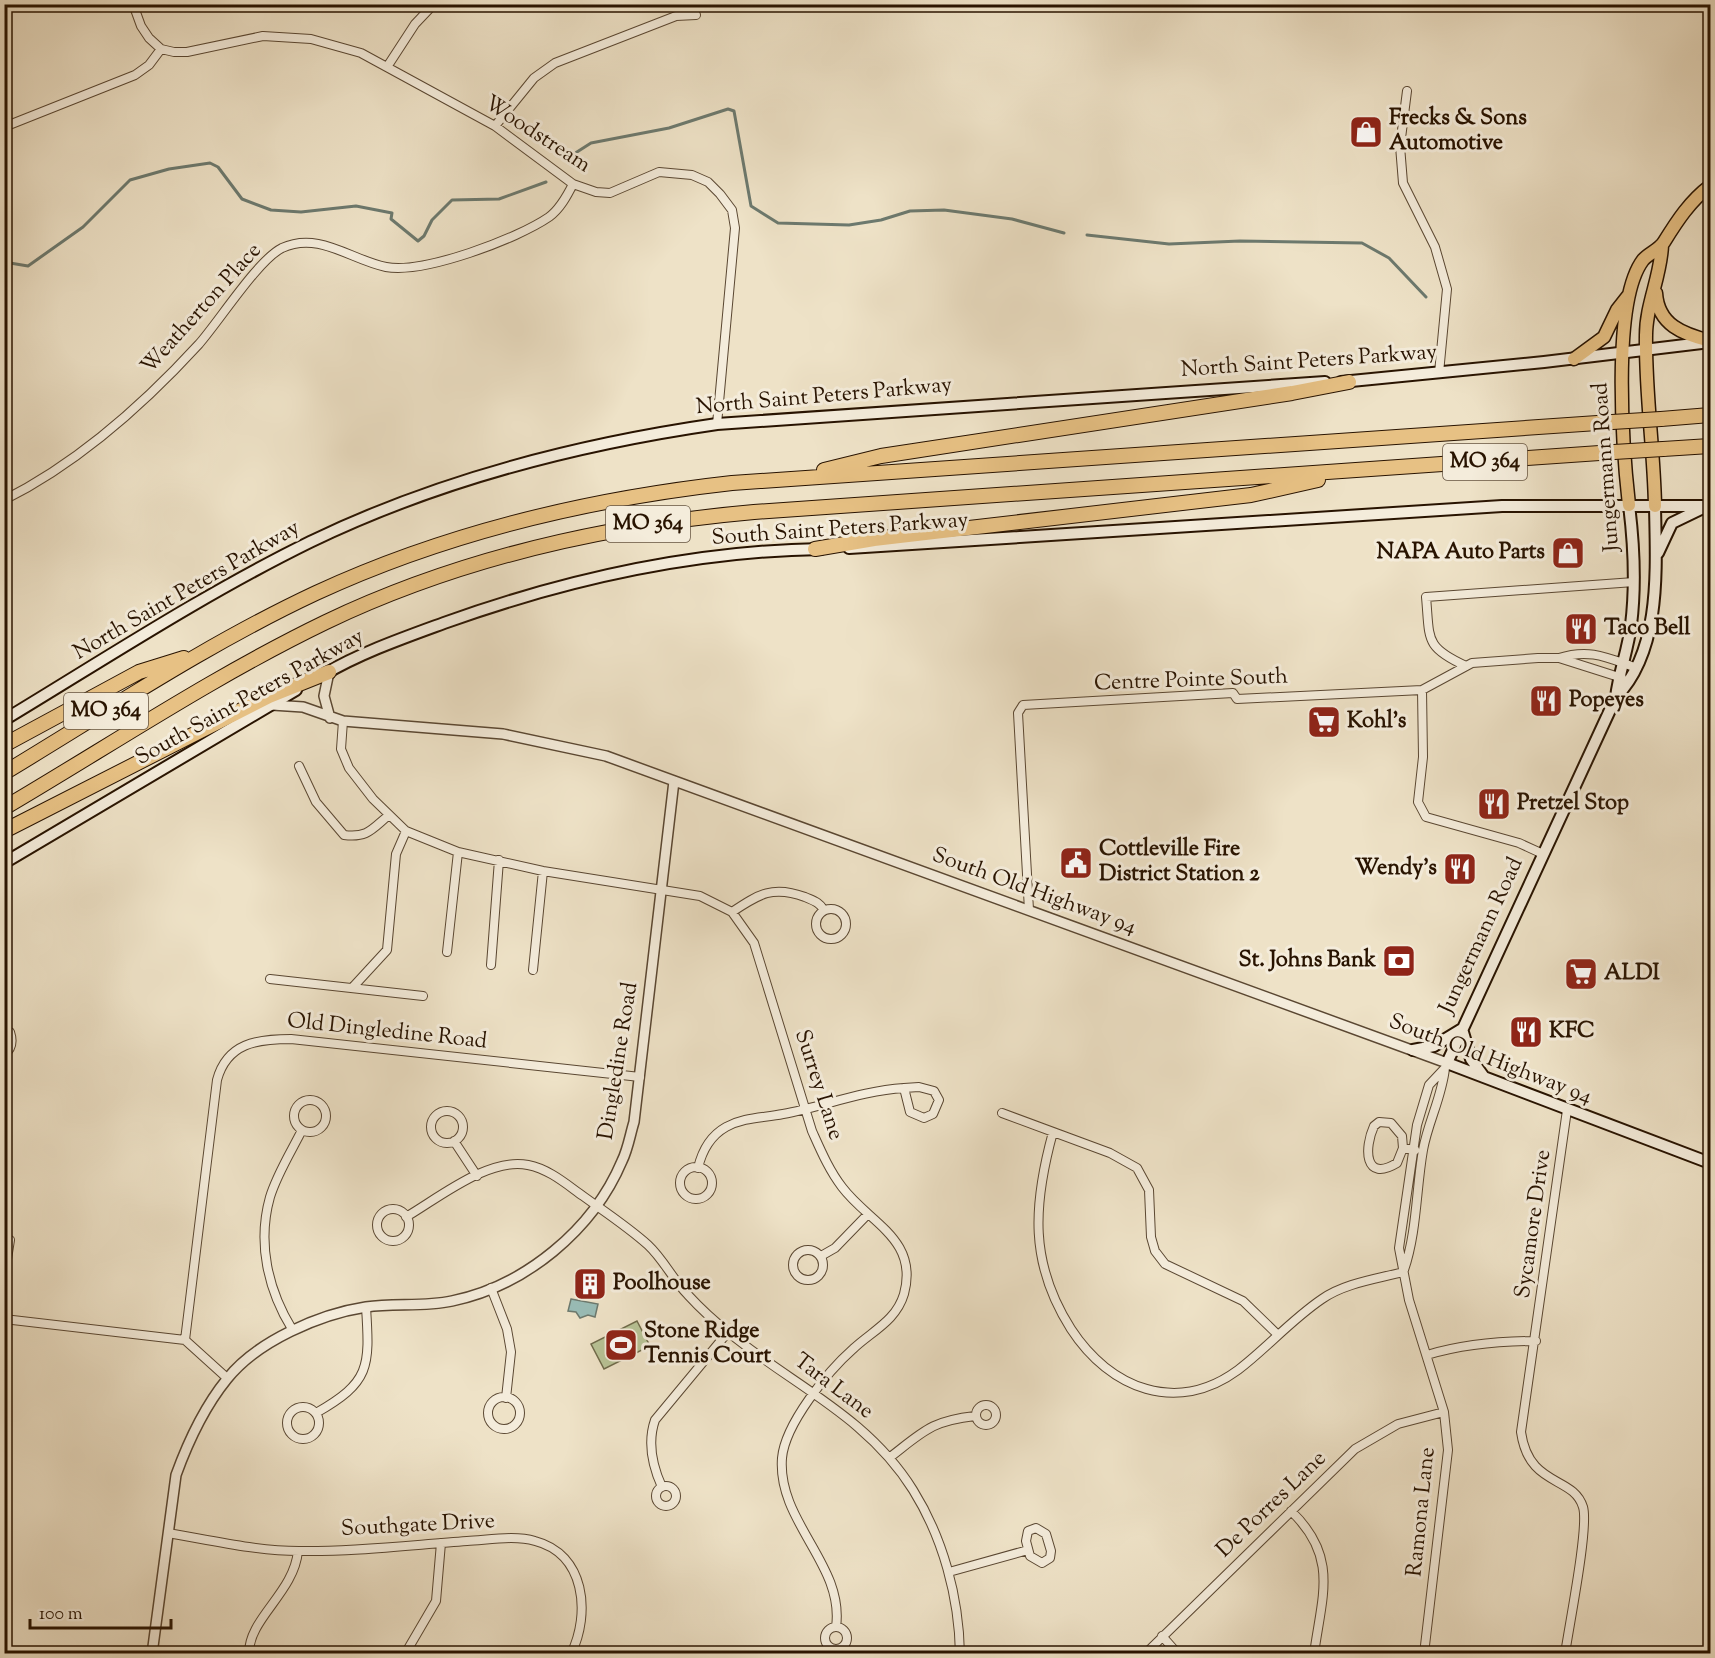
<svg xmlns="http://www.w3.org/2000/svg" width="1715" height="1658" viewBox="0 0 1715 1658" font-family="'Sorts Mill Goudy',serif">
<rect width="100%" height="100%" fill="#eee2c7"/>
<filter id="stains"><feTurbulence type="fractalNoise" baseFrequency=".00333" numOctaves="4"/><feColorMatrix values="0 0 0 0 .2 0 0 0 0 .09 0 0 0 0 .02 0 0 0 .5 -.17"/></filter>
<radialGradient id="worn" r=".72"><stop offset=".6" stop-color="#630" stop-opacity="0"/><stop offset="1" stop-color="#630" stop-opacity=".3"/></radialGradient>
<path fill="#b8c396" stroke="#706b4b" stroke-width="1.5" d="M637 1321 650 1346 604 1369 591 1344Z"/>
<path fill="#99bdb7" stroke="#6c796e" stroke-width="1.5" d="M571 1299 598 1304 595 1317 588 1315 580 1318 576 1312 568 1311Z"/>
<g fill="none" stroke-linecap="round" stroke-linejoin="round">
<path stroke="#6c796e" stroke-width="3" d="M566 159 591 143 669 128 728 109 734 111 751 206 778 223 849 225 881 220 910 211 944 210 1012 219 1064 233
M1087 235 1169 244 1240 241 1362 243 1389 258 1426 297
M4 262 28 266 83 227 130 180 169 169 210 163 218 167 242 199 271 210 301 212 356 206 392 213 391 219 418 241 424 236 432 220 452 200 499 199 546 182"/>
<g stroke="#5a4732" stroke-width="10">
<path id="minor" d="M133 4 141 26 149 38 161 49 174 52H187L263 36 311 39 361 53 495 126 573 184 596 192 610 193 659 172 692 175 708 182 720 194 732 210 735 228 717 424
M387 67 415 24 434 4
M1407 91 1400 146 1403 183 1435 247 1447 289 1439 373
M495 126 534 78 555 63 676 16 696 15
M4 127 135 75 149 65 161 49
M4 500C78 463 144 404 199 344 220 320 258 260 282 248 319 231 351 260 386 267 424 274 517 239 549 217 560 209 567 196 573 184
M1559 658C1590 648 1608 658 1637 668
M1466 666C1424 647 1430 639 1426 597L1634 582
M343 721 341 749 349 768 373 799 406 831 458 852 543 871 700 896 732 912C759 894 773 885 805 897 814 901 819 902 824 910
M299 766 316 802 344 835C368 838 372 829 389 815
M1543 854 1519 843 1426 817 1418 802 1423 757 1422 690 1472 663 1538 658H1559L1622 678
M816 924a15 15 0 1 1 30 0a15 15 0 1 1-30 0Z
M1029 910 1018 713 1023 705 1233 693 1237 699 1422 690
M732 912 754 943 812 1131C821 1151 829 1170 842 1187 869 1223 919 1239 904 1294 896 1321 872 1331 853 1349 828 1371 785 1424 782 1458 777 1522 845 1565 836 1627
M447 952 458 852
M491 965 499 860
M533 970 543 871
M270 979 423 996
M352 988 387 950 396 854 406 831
M4 1030 10 1032C13 1041 12 1049 4 1055
M919 1087 934 1091 939 1100 933 1114 924 1118 910 1112 904 1088Z
M294 1116a16 16 0 1 1 32 0a16 16 0 1 1-32 0Z
M431 1127a16 16 0 1 1 32 0a16 16 0 1 1-32 0Z
M1002 1113 1110 1153 1137 1168 1149 1190 1151 1237 1155 1251 1165 1264 1243 1301 1277 1334
M1053 1132C1033 1205 1029 1263 1071 1329 1110 1389 1177 1415 1238 1370 1267 1348 1291 1320 1322 1299 1345 1283 1377 1279 1403 1272
M454 1141 477 1176
M1403 1148 1397 1163C1364 1183 1364 1148 1374 1126L1379 1122 1391 1123 1402 1136 1403 1148 1415 1150
M680 1183a16 16 0 1 1 32 0a16 16 0 1 1-32 0Z
M698 1168C702 1151 710 1136 726 1127 744 1117 763 1118 783 1114 825 1106 861 1091 904 1088
M377 1225a16 16 0 1 1 32 0a16 16 0 1 1-32 0Z
M406 1217C440 1197 489 1157 528 1165 549 1169 566 1184 583 1196 605 1212 628 1227 648 1245 664 1260 673 1280 688 1295 700 1308 714 1321 728 1332 792 1385 867 1416 913 1490 943 1538 959 1597 960 1654
M793 1265a15 15 0 1 1 30 0a15 15 0 1 1-30 0Z
M821 1256 835 1248 868 1214
M1404 1270C1417 1232 1416 1190 1423 1150 1428 1122 1442 1097 1445 1068
M4 1278 10 1240
M491 1288 507 1329 511 1352 506 1398
M4 1319 185 1340
M292 1329C268 1290 257 1243 270 1197 277 1174 291 1152 302 1130
M1427 1355C1464 1344 1498 1341 1536 1341
M227 1378 185 1340 217 1080C227 1043 257 1039 291 1039L640 1077
M488 1413a16 16 0 1 1 32 0a16 16 0 1 1-32 0Z
M976 1415a10 10 0 1 1 20 0a10 10 0 1 1-20 0Z
M287 1423a16 16 0 1 1 32 0a16 16 0 1 1-32 0Z
M316 1413C370 1382 370 1368 366 1307
M889 1458C924 1431 931 1421 975 1416
M656 1496a10 10 0 1 1 20 0a10 10 0 1 1-20 0Z
M662 1487C652 1465 647 1443 655 1420L728 1332
M1291 1511C1339 1557 1322 1595 1314 1654
M1036 1528 1046 1534 1051 1551 1050 1558 1042 1563 1030 1556 1026 1541 1028 1531Z
M168 1533C210 1540 256 1551 299 1551 354 1552 411 1545 467 1541 488 1540 515 1535 535 1541 585 1554 591 1613 571 1654
M949 1572 1028 1550
M825 1638a11 11 0 1 1 22 0a11 11 0 1 1-22 0Z
M1162 1636 1178 1654
M249 1654C248 1619 294 1593 298 1551
M405 1654 436 1601 441 1543
M1145 1654 1355 1449 1398 1424 1444 1412
M1424 1654 1448 1450 1444 1412 1409 1300 1399 1248 1417 1125 1429 1085 1445 1068
M1565 1654C1569 1626 1589 1527 1583 1507 1573 1475 1529 1488 1521 1432L1567 1110"/>
</g>
<g stroke="#5a4732" stroke-width="12">
<path id="tertiary" d="M329 672 324 696 330 718
M272 705 303 707 343 721 503 734 606 756 1447 1063
M152 1654 176 1475C188 1442 205 1406 227 1379 257 1341 320 1314 366 1307 395 1303 424 1307 452 1301 525 1286 593 1230 622 1161 628 1149 630 1135 634 1122L674 781"/>
</g>
<g stroke="#281300" stroke-width="14">
<path id="secondary" d="M1341 382 1544 362 1710 342
M1629 505C1634 545 1636 585 1631 625 1628 650 1619 672 1616 697L1447 1063 1710 1163
M849 548 1502 506H1710
M1658 553 1672 523 1701 509
M323 675C360 653 403 638 444 623 564 580 693 551 821 549
M1616 697C1662 650 1656 567 1655 506
M4 720C105 659 204 594 310 542 436 481 579 444 717 424L1325 382
M4 863 296 690
M1462 1029 1471 1059 1484 1077
M1413 1050 1434 1046 1462 1029"/>
</g>
<g stroke="#281300" stroke-width="15">
<path id="primary" d="M1656 293C1658 325 1683 334 1710 341
M1574 359 1604 337 1617 310 1628 296
M1629 505C1623 452 1611 302 1643 260 1649 253 1659 250 1664 242 1677 221 1690 201 1710 186
M1655 506C1654 449 1645 392 1646 335 1646 304 1661 276 1662 245"/>
</g>
<g stroke="#281300" stroke-width="16">
<path id="motorway" d="M1661 419 1710 415
M1663 449 1710 446
M824 470 881 456 1292 393 1349 382
M815 549 874 539 1251 495 1318 480
M4 745 139 672 184 658
M4 773C107 711 207 644 316 593 448 532 588 499 732 483L1612 422
M4 808C111 745 214 676 326 622 460 558 606 525 754 512L1614 452
M4 831 269 696 329 672"/>
</g>
<use href="#minor" stroke="#f4ecdb" stroke-width="8"/>
<use href="#tertiary" stroke="#f4ecdb" stroke-width="9"/>
<use href="#secondary" stroke="#f4ecdb" stroke-width="10"/>
<use href="#primary" stroke="#e7c184" stroke-width="12"/>
<use href="#motorway" stroke="#e7c184" stroke-width="14"/>
<g stroke="#281300" stroke-width="16" stroke-linecap="butt">
<path id="motorway-bridge" d="M1612 422 1661 419
M1614 452 1663 449"/>
</g>
<use href="#motorway-bridge" stroke="#e7c184" stroke-width="14"/>
</g>
<defs>
<g id="shop-square" transform="scale(1.725)"><rect x="-9" y="-9" width="18" height="18" rx="4" fill="#8f2418" stroke="#f4ecdb"/><path d="M-5-2.5h2.3a2.7 3.5 0 0 1 5.4 0H5L5.5 6h-11ZM-1.5-2.5h3a1.5 2.3 0 0 0-3 0Z" fill="#fff"/></g>
<g id="restaurant-square" transform="scale(1.725)"><rect x="-9" y="-9" width="18" height="18" rx="4" fill="#8f2418" stroke="#f4ecdb"/><path d="M-5-6h1v4h1v-4h1v4h1v-4h1v5L-1.5 .5V6h-2V.5L-5-1ZM5-6V6H3V1.5H1.5Q1.5-4 5-6Z" fill="#fff"/></g>
<g id="supermarket-square" transform="scale(1.725)"><rect x="-9" y="-9" width="18" height="18" rx="4" fill="#8f2418" stroke="#f4ecdb"/><path d="M-6-5.5h2.5l.6 2H6L4.5 2H-2.5L-4.4-4H-6ZM-1.5 3.2a1.3 1.3 0 1 0 .1 0ZM3 3.2a1.3 1.3 0 1 0 .1 0Z" fill="#fff"/></g>
<g id="civic-square" transform="scale(1.725)"><rect x="-9" y="-9" width="18" height="18" rx="4" fill="#8f2418" stroke="#f4ecdb"/><path d="M-.6-6.5H3V-4.5H.6V-3L4-1V1h2V6H-6V1h2V-1L-.6-3ZM-1.2 2.5V6h2.4V2.5Z" fill="#fff"/></g>
<g id="bank-square" transform="scale(1.725)"><rect x="-9" y="-9" width="18" height="18" rx="4" fill="#8f2418" stroke="#f4ecdb"/><path d="M-6-4H6V4H-6ZM0-2.3a2.3 2.3 0 1 0 0 4.6a2.3 2.3 0 1 0 0-4.6Z" fill="#fff"/></g>
<g id="building-square" transform="scale(1.725)"><rect x="-9" y="-9" width="18" height="18" rx="4" fill="#8f2418" stroke="#f4ecdb"/><path d="M-4-6H4V6H1V3H-1V6H-4ZM-2.5-4.3h1.7v1.8h-1.7ZM.8-4.3h1.7v1.8H.8ZM-2.5-1h1.7V.8h-1.7ZM.8-1h1.7V.8H.8Z" fill="#fff"/></g>
<g id="stadium-square" transform="scale(1.725)"><rect x="-9" y="-9" width="18" height="18" rx="4" fill="#8f2418" stroke="#f4ecdb"/><path d="M0-5a6.5 5 0 1 0 0 10a6.5 5 0 1 0 0-10ZM-3.5-1.8h7v3.6h-7Z" fill="#fff"/></g>
</defs>
<g fill-rule="evenodd">
<use href="#shop-square" x="1366" y="132"/>
<use href="#shop-square" x="1568" y="553"/>
<use href="#restaurant-square" x="1581" y="629"/>
<use href="#restaurant-square" x="1546" y="701"/>
<use href="#supermarket-square" x="1324" y="722"/>
<use href="#restaurant-square" x="1494" y="804"/>
<use href="#civic-square" x="1076" y="863"/>
<use href="#restaurant-square" x="1460" y="869"/>
<use href="#bank-square" x="1399" y="961"/>
<use href="#supermarket-square" x="1581" y="974"/>
<use href="#restaurant-square" x="1526" y="1032"/>
<use href="#building-square" x="590" y="1284"/>
<use href="#stadium-square" x="621" y="1345"/>
</g>
<g text-anchor="middle" dominant-baseline="central" stroke-width="6" stroke-linejoin="round" paint-order="stroke">
<g fill="#f4ecdb" stroke="#655442" stroke-width="1.5">
<rect x="1443" y="444" width="84" height="36" rx="4.5"/>
<rect x="606" y="506" width="84" height="36" rx="4.5"/>
<rect x="64" y="693" width="84" height="36" rx="4.5"/>
</g>
<g font-size="21" font-weight="bold" fill="#281300">
<text x="1485" y="462">MO 364</text>
<text x="648" y="524">MO 364</text>
<text x="106" y="711">MO 364</text>
</g>
<g font-size="22" font-weight="bold" fill="#281300" stroke="#f4ecdb" text-anchor="start">
<text x="1389" y="119">Frecks &amp; Sons<tspan x="1389" dy="25">Automotive</tspan></text>
<text x="1545" y="553" text-anchor="end">NAPA Auto Parts</text>
<text x="1604" y="629">Taco Bell</text>
<text x="1569" y="701">Popeyes</text>
<text x="1347" y="722">Kohl's</text>
<text x="1517" y="804">Pretzel Stop</text>
<text x="1099" y="850">Cottleville Fire<tspan x="1099" dy="25">District Station 2</tspan></text>
<text x="1437" y="869" text-anchor="end">Wendy's</text>
<text x="1376" y="961" text-anchor="end">St. Johns Bank</text>
<text x="1604" y="974">ALDI</text>
<text x="1549" y="1032">KFC</text>
<text x="613" y="1284">Poolhouse</text>
<text x="644" y="1332">Stone Ridge<tspan x="644" dy="25">Tennis Court</tspan></text>
</g>
<g font-size="22" fill="#281300" stroke="#f4ecdb">
<text transform="translate(537 135) rotate(33)">Woodstream</text>
<text transform="translate(202 309) rotate(-48)">Weatherton Place</text>
<text transform="translate(1309 362) rotate(-4)">North Saint Peters Parkway</text>
<text transform="translate(824 397) rotate(-5)">North Saint Peters Parkway</text>
<text transform="translate(1607 467) rotate(-94)">Jungermann Road</text>
<text transform="translate(840 530) rotate(-4)">South Saint Peters Parkway</text>
<text transform="translate(187 591) rotate(-30)">North Saint Peters Parkway</text>
<text transform="translate(1191 681) rotate(-2)">Centre Pointe South</text>
<text transform="translate(250 698) rotate(-29)">South Saint Peters Parkway</text>
<text transform="translate(1034 892) rotate(20)">South Old Highway 94</text>
<text transform="translate(1482 936) rotate(-65)">Jungermann Road</text>
<text transform="translate(387 1032) rotate(6)">Old Dingledine Road</text>
<text transform="translate(1490 1060) rotate(21)">South Old Highway 94</text>
<text transform="translate(619 1061) rotate(-81)">Dingledine Road</text>
<text transform="translate(818 1085) rotate(72)">Surrey Lane</text>
<text transform="translate(1534 1224) rotate(-82)">Sycamore Drive</text>
<text transform="translate(833 1387) rotate(37)">Tara Lane</text>
<text transform="translate(1272 1505) rotate(-44)">De Porres Lane</text>
<text transform="translate(1422 1512) rotate(-84)">Ramona Lane</text>
<text transform="translate(418 1526) rotate(-3)">Southgate Drive</text>
</g>
</g>
<rect width="1715" height="1658" fill="none" stroke="#eee2c7" stroke-width="24"/>
<rect x="6" y="6" width="1703" height="1646" fill="none" stroke="#281300" stroke-width="3"/>
<rect x="12" y="12" width="1691" height="1634" fill="none" stroke="#281300" stroke-width="1.5"/>
<path d="M30 1619v9h141v-9" fill="none" stroke="#281300" stroke-width="3"/>
<text x="39" y="1619" font-size="18" fill="#281300" stroke="#f4ecdb" stroke-width="4.5" paint-order="stroke">100 m</text>
<rect width="100%" height="100%" filter="url(#stains)"/>
<rect width="100%" height="100%" fill="url(#worn)"/>
</svg>
